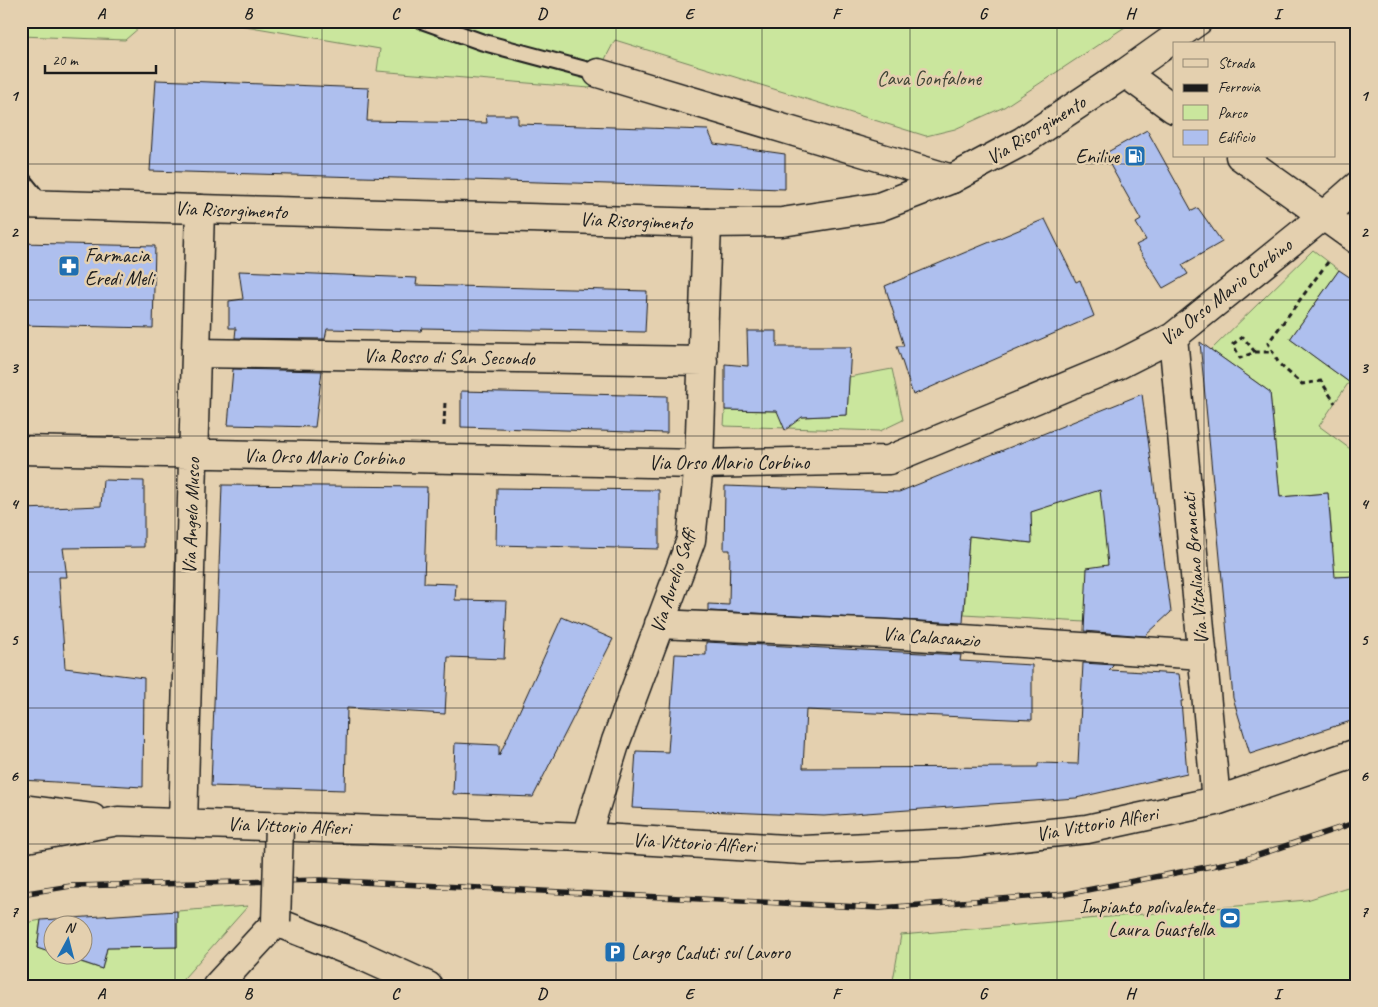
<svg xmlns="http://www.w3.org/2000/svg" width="1378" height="1007" viewBox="0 0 1378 1007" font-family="Caveat,sans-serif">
<rect width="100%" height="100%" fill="#e4d0af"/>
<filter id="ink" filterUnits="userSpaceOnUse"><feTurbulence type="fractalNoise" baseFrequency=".02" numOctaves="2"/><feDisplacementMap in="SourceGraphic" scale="10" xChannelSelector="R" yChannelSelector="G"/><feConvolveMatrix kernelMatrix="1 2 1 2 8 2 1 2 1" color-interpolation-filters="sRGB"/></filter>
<g filter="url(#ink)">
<path fill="#cae69d" stroke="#73815c" d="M21 21H147L125 40 21 36Z
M216 21H1134L1004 107 955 129 926 136 615 40 590 88 377 71 380 49Z
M1313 250 1339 270 1290 339 1349 382 1319 426 1357 454V576L1292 579 1287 550 1333 548 1328 493 1280 497 1270 392 1211 350Z
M892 369 903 420 880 431 724 426 725 410 777 411 802 417 847 415 849 377Z
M1101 485 1108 565 1085 622 964 615 969 536 1031 543V512Z
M1357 884V986H892L901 935 1307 900Z
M248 906 177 986H21V924L41 920 37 948 52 953V954L58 955 102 969 107 948 177 947V911Z"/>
<path fill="#aebfee" stroke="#1c1c1c" d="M156 80 369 88 367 121 487 123 486 115H518V124L708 130 714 144 785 154V189L150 171Z
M1147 130 1192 211 1198 208 1222 242 1182 265 1188 274 1163 288 1136 245 1146 240 1136 223 1141 220 1104 154Z
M1045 219 1076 282 1080 280 1094 316 913 395 897 346H904L885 286Z
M21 243 155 246 153 328 21 325Z
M1339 270 1357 282V388L1290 339Z
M239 271 417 278 416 285 647 291 645 332 422 328 421 331 327 329 325 339 235 338 236 328H229V301L243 299Z
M747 331H777V347H851L847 415 802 417 785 430 777 411 725 410V364L748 366Z
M1200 342 1270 392 1280 497 1328 493 1335 577 1357 576V719L1250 754 1233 698Z
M233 369 322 371 315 427 228 425Z
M461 391 667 396V433L461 427Z
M1142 394 1171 612 1145 636 1084 631 1087 568 1108 565 1100 490 1031 512 1032 543 969 536 963 623 708 611V604L729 605 730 550H724L725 486 899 492Z
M103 480 144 481V547L63 548 67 577H59L65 668 144 678 143 787 21 780V520L24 519V509L101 506Z
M222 485 427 487 424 583 456 584 455 600 507 601 504 659 448 657 445 714 347 708 345 790 211 786Z
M497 488 659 490V549L496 545Z
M562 617 613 639 533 797 453 794 455 743 499 745V756Z
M706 642 961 655 960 661 1032 665V720L806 710 803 768 1038 767V763L1078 764 1083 663 1114 665 1109 670 1179 674 1183 701H1181L1187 773 1076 798 824 816 632 808 636 751 668 752 675 654 706 655Z
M177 911V947L107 948 102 969 58 954H82V924H52V953L37 948 41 920Z"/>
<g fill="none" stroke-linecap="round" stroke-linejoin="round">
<g stroke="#1c1c1c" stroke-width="19">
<path id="service" d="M423 21 482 42 598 73
M21 178 42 204"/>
</g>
<g stroke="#1c1c1c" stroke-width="31">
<path id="minor" d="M598 73 952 179
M1125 73 1174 109
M1240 156 1357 240
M1173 337 1216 801
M196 353 703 361
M21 450 699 464 889 460 1118 365 1173 337 1323 216 1357 186
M659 624 886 634 1203 655
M21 809 92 818
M183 823 200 209
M586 837 616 741 691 540 699 464 707 223
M21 839 118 821 586 837 803 850 957 843 1087 829 1216 801 1357 753
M217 986 276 922 362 956 428 986"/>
</g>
<g stroke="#1c1c1c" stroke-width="31">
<path id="secondary" d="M21 204 707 223 782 222 879 207 952 179 1023 141 1125 73 1198 21"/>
</g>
<path stroke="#1c1c1c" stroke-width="3" stroke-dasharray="5 4" stroke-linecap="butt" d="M1328 262 1268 343 1279 364 1302 384 1321 381 1335 403
M1255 352 1243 337 1233 344 1240 358 1255 352H1272
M444 426 445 401"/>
<use href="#service" stroke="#e4d0af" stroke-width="15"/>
<use href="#minor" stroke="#e4d0af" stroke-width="28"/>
<use href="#secondary" stroke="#e4d0af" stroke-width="28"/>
<g stroke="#1c1c1c" stroke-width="5.5">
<path id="rail" d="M21 894 71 886 320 880 880 908 1066 894 1243 860 1357 822"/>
</g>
<use href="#rail" stroke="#e4d0af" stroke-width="4" stroke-dasharray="11" stroke-linecap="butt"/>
<g stroke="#1c1c1c" stroke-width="31" stroke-linecap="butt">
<path id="minor-bridge" d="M276 922 279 826"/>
</g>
<use href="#minor-bridge" stroke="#e4d0af" stroke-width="28"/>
</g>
</g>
<path fill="none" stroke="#1c1c1c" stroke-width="1" stroke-opacity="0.55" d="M175 21V986M322 21V986M468 21V986M616 21V986M762 21V986M910 21V986M1057 21V986M1204 21V44M1204 156V986M21 164H1357M21 300H1357M21 436H1357M21 572H1357M21 708H1357M21 844H1357"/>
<defs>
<g id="fuel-square" transform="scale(1.125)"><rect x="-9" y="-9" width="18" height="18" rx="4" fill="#1f6fb2" stroke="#e4d0af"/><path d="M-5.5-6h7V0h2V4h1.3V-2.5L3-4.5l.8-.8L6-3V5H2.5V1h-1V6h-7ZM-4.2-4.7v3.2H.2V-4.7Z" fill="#fff"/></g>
<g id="pharmacy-square" transform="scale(1.125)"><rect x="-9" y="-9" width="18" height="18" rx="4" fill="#1f6fb2" stroke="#e4d0af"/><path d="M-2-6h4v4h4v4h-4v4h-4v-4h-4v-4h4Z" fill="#fff"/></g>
<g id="stadium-square" transform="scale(1.125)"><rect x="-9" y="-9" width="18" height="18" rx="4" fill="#1f6fb2" stroke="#e4d0af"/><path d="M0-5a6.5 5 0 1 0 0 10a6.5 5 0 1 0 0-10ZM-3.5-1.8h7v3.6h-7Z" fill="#fff"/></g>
<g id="parking-square" transform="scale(1.125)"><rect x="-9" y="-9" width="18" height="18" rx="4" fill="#1f6fb2" stroke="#e4d0af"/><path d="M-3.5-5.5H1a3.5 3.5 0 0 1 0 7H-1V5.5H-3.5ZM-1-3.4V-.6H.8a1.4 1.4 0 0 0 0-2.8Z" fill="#fff"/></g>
</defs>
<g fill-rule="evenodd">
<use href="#fuel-square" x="1135" y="156"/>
<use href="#pharmacy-square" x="69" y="266"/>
<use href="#stadium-square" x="1230" y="918"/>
<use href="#parking-square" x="615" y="952"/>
</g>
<g text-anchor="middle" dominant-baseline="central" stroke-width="5" stroke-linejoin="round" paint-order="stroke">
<g font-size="20" fill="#3f4436" stroke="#e4d0af">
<text x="929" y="78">Cava Gonfalone</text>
</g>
<g font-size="20" fill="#1c1c1c" stroke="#e4d0af">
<text transform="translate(1036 130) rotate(-32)">Via Risorgimento</text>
<text transform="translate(231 210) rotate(2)">Via Risorgimento</text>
<text transform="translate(636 221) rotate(2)">Via Risorgimento</text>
<text transform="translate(1226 292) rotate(-38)">Via Orso Mario Corbino</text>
<text transform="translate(449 357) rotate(1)">Via Rosso di San Secondo</text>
<text transform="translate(324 457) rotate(1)">Via Orso Mario Corbino</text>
<text x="729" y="462">Via Orso Mario Corbino</text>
<text transform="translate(191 516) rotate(-88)">Via Angelo Musco</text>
<text transform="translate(1195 569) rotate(-95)">Via Vitaliano Brancati</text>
<text transform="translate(673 581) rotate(-72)">Via Aurelio Saffi</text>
<text transform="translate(931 637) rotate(4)">Via Calasanzio</text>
<text transform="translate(1097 824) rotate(-10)">Via Vittorio Alfieri</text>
<text transform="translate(289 826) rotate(2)">Via Vittorio Alfieri</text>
<text transform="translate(694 843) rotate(3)">Via Vittorio Alfieri</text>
</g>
<g font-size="20" fill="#1c1c1c" stroke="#e4d0af" text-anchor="end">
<text x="1119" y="156">Enilive</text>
<text x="85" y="255" text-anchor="start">Farmacia<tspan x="85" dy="23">Eredi Meli</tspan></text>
<text x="1214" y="906">Impianto polivalente<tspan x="1214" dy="23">Laura Guastella</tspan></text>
<text x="631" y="952" text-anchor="start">Largo Caduti sul Lavoro</text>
</g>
</g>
<rect width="1378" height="1007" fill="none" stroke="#e4d0af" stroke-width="55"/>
<rect x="1173" y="42" width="162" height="115" fill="#e4d0af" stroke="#948874"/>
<rect x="1183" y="59" width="25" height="8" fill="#e4d0af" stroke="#948874"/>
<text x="1218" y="68" font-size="15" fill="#1c1c1c">Strada</text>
<rect x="1183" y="84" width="25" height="8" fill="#1c1c1c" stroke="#948874"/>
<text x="1218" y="92" font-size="15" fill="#1c1c1c">Ferrovia</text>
<rect x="1183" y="105" width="25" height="15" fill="#cae69d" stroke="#948874"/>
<text x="1218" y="118" font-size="15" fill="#1c1c1c">Parco</text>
<rect x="1183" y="130" width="25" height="15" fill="#aebfee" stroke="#948874"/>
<text x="1218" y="142" font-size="15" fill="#1c1c1c">Edificio</text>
<g transform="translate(68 940) rotate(7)"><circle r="24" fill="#e4d0af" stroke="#948874"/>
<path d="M0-4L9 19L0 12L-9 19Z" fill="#1f6fb2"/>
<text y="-8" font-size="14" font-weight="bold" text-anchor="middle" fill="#1c1c1c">N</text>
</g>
<path d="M45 65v8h111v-8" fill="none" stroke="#1c1c1c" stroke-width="2.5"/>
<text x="52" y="65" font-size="15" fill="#1c1c1c" stroke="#e4d0af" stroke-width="4" paint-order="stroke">20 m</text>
<rect x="28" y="28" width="1322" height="952" fill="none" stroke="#1c1c1c" stroke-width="2"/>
<g font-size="16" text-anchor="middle" font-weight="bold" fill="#1c1c1c">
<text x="101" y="19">A</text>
<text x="248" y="19">B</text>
<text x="395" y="19">C</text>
<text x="542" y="19">D</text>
<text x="689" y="19">E</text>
<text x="836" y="19">F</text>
<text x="983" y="19">G</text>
<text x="1130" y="19">H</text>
<text x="1277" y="19">I</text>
<text x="14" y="101">1</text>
<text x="1364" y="101">1</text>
<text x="14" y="237">2</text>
<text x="1364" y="237">2</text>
<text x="14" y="373">3</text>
<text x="1364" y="373">3</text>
<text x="14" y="509">4</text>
<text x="1364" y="509">4</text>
<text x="14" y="645">5</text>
<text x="1364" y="645">5</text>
<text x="14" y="781">6</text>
<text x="1364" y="781">6</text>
<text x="14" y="917">7</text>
<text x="1364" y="917">7</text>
<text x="101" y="999">A</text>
<text x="248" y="999">B</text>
<text x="395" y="999">C</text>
<text x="542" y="999">D</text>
<text x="689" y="999">E</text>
<text x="836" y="999">F</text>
<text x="983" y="999">G</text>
<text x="1130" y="999">H</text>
<text x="1277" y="999">I</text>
</g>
</svg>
